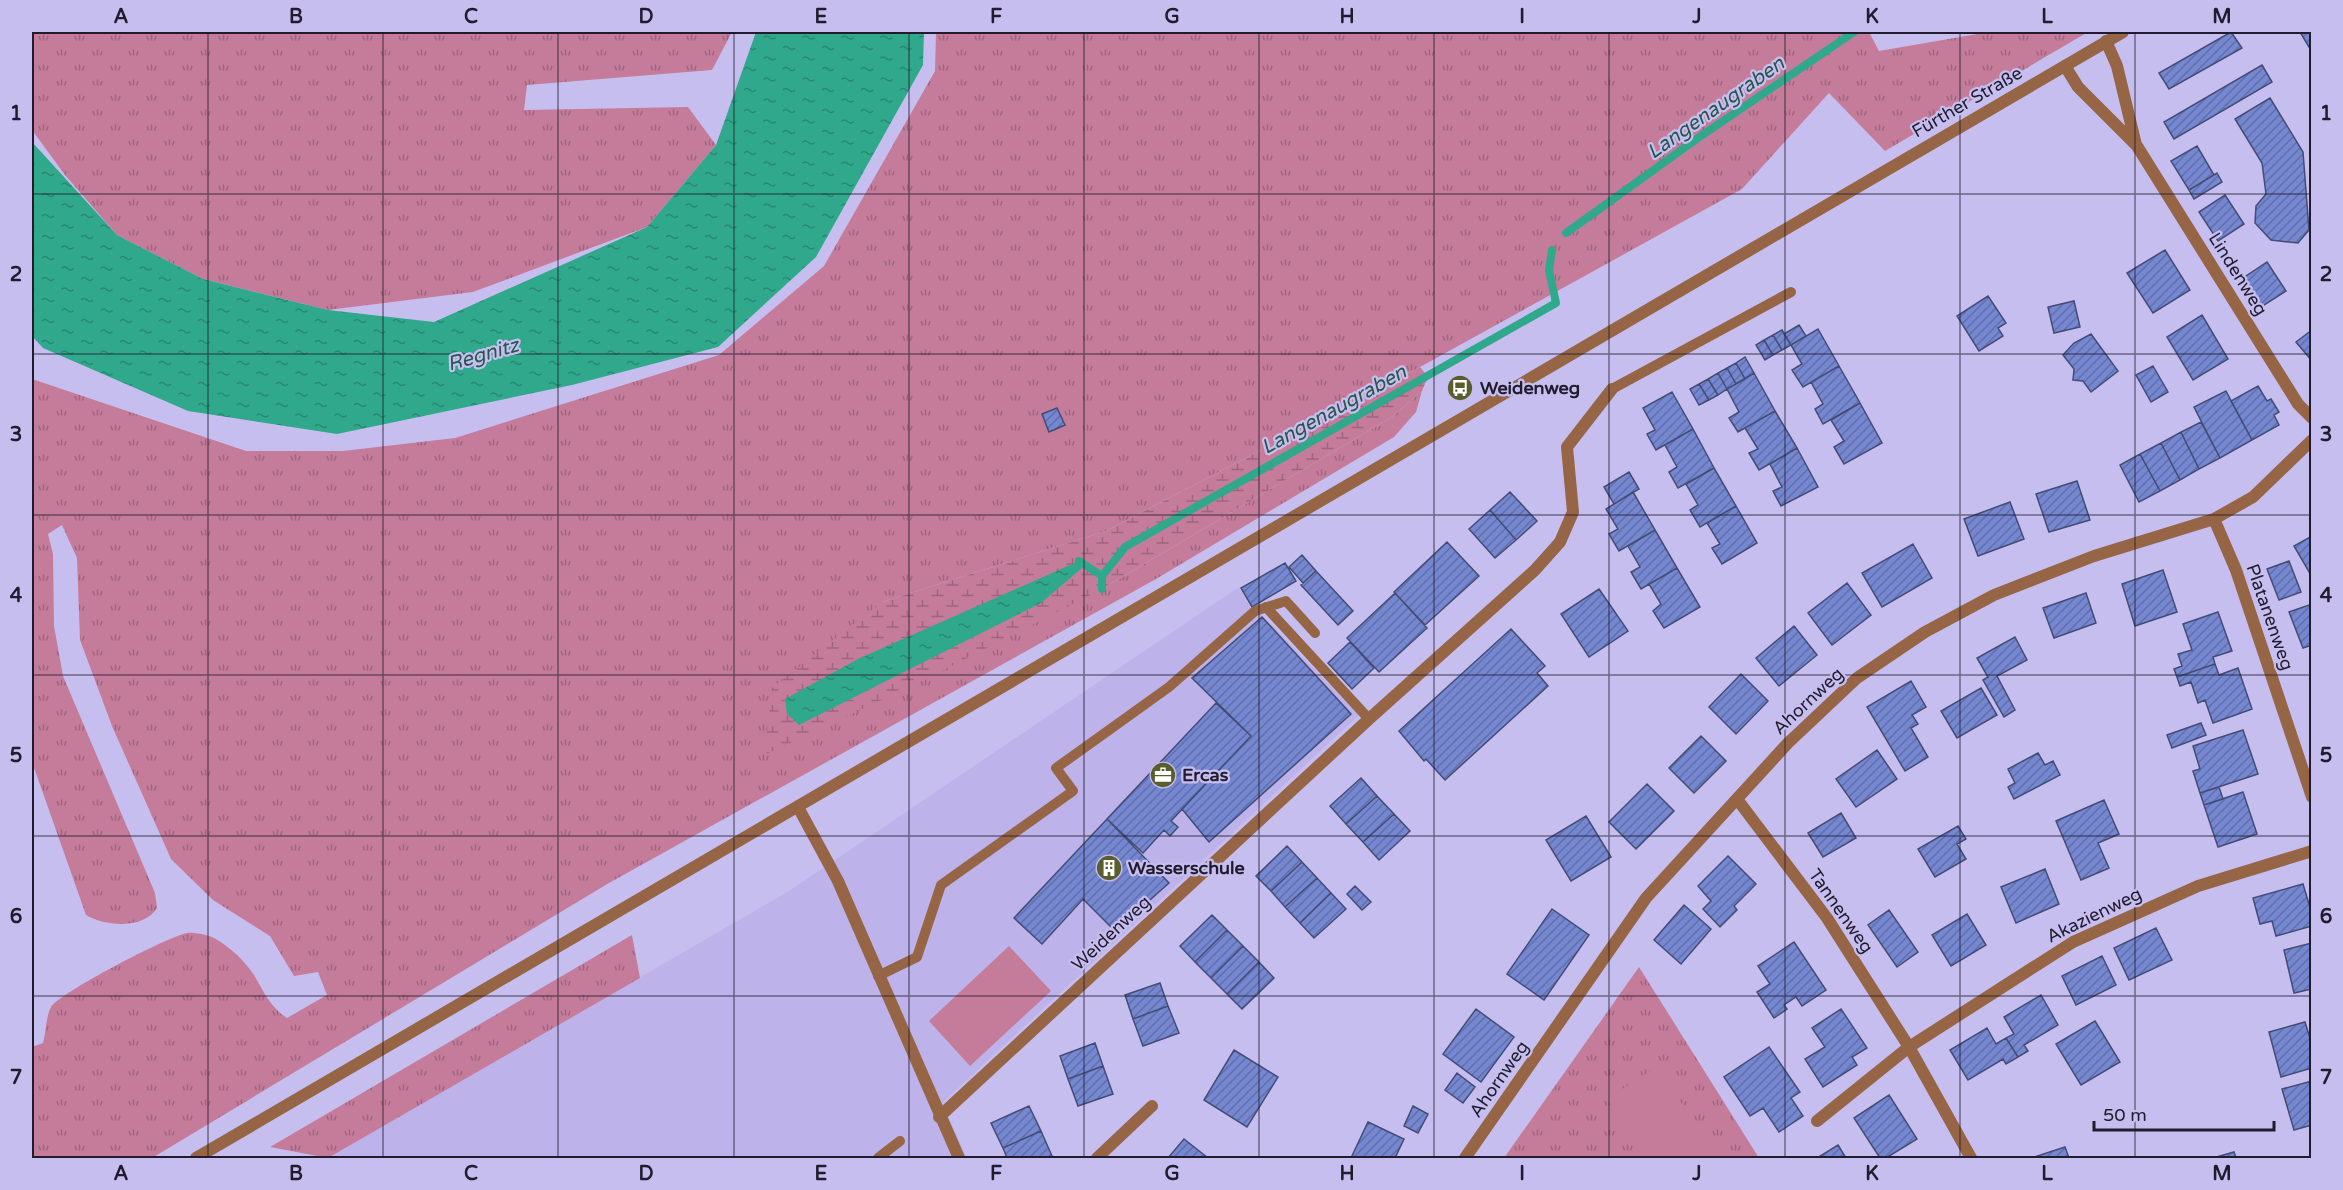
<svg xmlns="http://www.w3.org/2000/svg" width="2343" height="1190" viewBox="0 0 2343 1190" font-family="'Varela Round',sans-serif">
<defs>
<pattern id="grass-tufts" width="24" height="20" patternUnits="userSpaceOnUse" patternTransform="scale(1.5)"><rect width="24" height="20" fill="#c47c9a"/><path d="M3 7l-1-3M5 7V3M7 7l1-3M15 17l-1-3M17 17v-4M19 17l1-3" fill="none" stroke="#9f657e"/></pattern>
<pattern id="wetland-marsh" width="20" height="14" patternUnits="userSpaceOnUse" patternTransform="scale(1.5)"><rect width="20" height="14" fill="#c47c9a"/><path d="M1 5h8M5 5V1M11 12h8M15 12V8" fill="none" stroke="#9f657e"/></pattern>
<pattern id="water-ripples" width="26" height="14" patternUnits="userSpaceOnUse" patternTransform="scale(1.5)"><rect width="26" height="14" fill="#30a88b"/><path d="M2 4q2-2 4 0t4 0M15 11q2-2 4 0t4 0" fill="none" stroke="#288872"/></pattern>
<pattern id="building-hatch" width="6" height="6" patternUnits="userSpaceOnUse" patternTransform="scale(1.5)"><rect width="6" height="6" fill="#7687d1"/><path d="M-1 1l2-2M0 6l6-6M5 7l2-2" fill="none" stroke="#606eaa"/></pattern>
</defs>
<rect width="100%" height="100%" fill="#c7bef0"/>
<path fill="#bdb2ea" d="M1239 587 1251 609 1262 615 1359 715 942 1103 967 1158H328L789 891Z"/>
<path fill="url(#grass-tufts)" d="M32 32H732L712 70 527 85 524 110 688 107 716 145 647 227 473 292 328 310 203 279 117 235 65 175 32 130Z
M936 32H1869L1879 51 1989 32H2088L1885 151 1829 93 1742 189 1420 367 1106 531 882 602 1102 589 1392 417 1422 391 1416 412 1394 437 1156 579 609 883 152 1158H32V1047L43 1043C46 1033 46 1016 51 1007 59 993 169 936 187 933 194 932 208 935 214 938 230 947 244 960 254 975 264 992 270 1007 287 1018L327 995 318 972 294 976 270 936 213 900 171 859 112 726 80 640 77 558 62 525 48 534 53 554 54 626 63 676 155 893 157 908C144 929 106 927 86 915L32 762V379L246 451H343L455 438 719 355 824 266 935 71Z
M632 935 640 978 328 1158 270 1147Z
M1639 967 1759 1158H1504Z"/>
<path fill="url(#wetland-marsh)" d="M1420 367 1428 377 1422 391 1392 417 1102 589 926 679 764 755 772 688 882 602 1106 531Z"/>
<path fill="#c47c9a" d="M1009 946 1051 991 970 1066 929 1021Z
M1658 1066 1716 1158H1645L1607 1099Z"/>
<path fill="url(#water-ripples)" d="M756 32H924L923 65 816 257 718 347 572 385 337 434 188 411 43 348 32 336V142L117 235 203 279 328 310 434 322 647 227 716 145Z
M1079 561 1082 568 1041 603 799 725 787 714 785 699 860 658Z"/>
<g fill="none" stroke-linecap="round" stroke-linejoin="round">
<path stroke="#30a88b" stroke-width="8" d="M1566 233 1698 138 1854 32
M1079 561 1102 576
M1102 589V576L1125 547 1556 303 1549 270 1552 250"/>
</g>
<path fill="url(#building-hatch)" stroke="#424c75" stroke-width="1.5" d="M2231 32 2242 48 2169 89 2159 73Z
M2300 32H2312V46L2309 47Z
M2262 65 2272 82 2174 139 2164 122Z
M2270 98 2303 152 2309 230 2298 243 2271 240 2255 223 2256 206 2266 194 2262 163 2235 119Z
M2197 146 2214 175 2189 190 2171 161Z
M2217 173 2222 182 2194 199 2189 190Z
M2225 195 2244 224 2218 241 2199 212Z
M2165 250 2190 290 2153 313 2127 273Z
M2267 262 2286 291 2261 307 2243 278Z
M1988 296 2006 323 1998 328 2003 336 1979 351 1957 316Z
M2074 301 2080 327 2054 333 2048 307Z
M2202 315 2228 359 2193 380 2167 337Z
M1799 325 1806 336 1791 345 1784 334Z
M1818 329 1839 366 1803 387 1792 370 1802 364 1791 345Z
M1782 330 1791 345 1782 350 1773 335Z
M2312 330V361L2296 342Z
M2091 334 2118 371 2091 392 2083 381 2073 380 2074 369 2063 355 2074 343Z
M1773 335 1782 350 1773 355 1764 340Z
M1764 340 1773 355 1765 360 1756 345Z
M1745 357 1754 373 1745 379 1736 363Z
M1736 363 1745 379 1736 384 1727 368Z
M1839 366 1860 403 1823 424 1815 409 1823 404 1811 382Z
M2153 366 2168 392 2151 402 2136 375Z
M1727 368 1736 384 1727 389 1718 373Z
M1718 373 1727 389 1718 395 1708 379Z
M1754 373 1775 411 1738 432 1729 418 1739 412 1727 389Z
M1708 379 1718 395 1709 400 1699 384Z
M1699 384 1709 400 1699 405 1690 389Z
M2258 386 2267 401 2271 399 2279 412 2274 415 2279 425 2252 440 2231 401Z
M2226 391 2252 440 2220 458 2194 407Z
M1672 392 1693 429 1656 450 1647 434 1655 430 1643 408Z
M1860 403 1882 443 1844 464 1834 447 1844 441 1831 420Z
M1057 408 1065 425 1049 432 1042 414Z
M1775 411 1797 448 1759 470 1749 453 1758 449 1745 428Z
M2201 422 2220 458 2199 469 2181 432Z
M1693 429 1714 468 1678 488 1669 472 1677 467 1665 445Z
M2181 432 2199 469 2180 480 2161 443Z
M2161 443 2180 480 2160 491 2140 454Z
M1797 448 1818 487 1781 506 1773 491 1782 487 1770 464Z
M2140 454 2160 491 2139 502 2120 465Z
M1714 468 1736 506 1700 527 1690 510 1698 505 1686 484Z
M1629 472 1639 489 1614 504 1604 487Z
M2077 481 2090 520 2049 532 2036 494Z
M1510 492 1537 521 1516 540 1490 510Z
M1633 492 1655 530 1619 551 1609 534 1618 529 1606 509Z
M2010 502 2024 539 1978 556 1964 519Z
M1736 506 1757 543 1722 564 1712 548 1720 544 1707 523Z
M1490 510 1516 540 1495 558 1469 529Z
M1655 530 1677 568 1641 589 1631 572 1640 567 1628 546Z
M2312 536V577L2294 546Z
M1447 542 1479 576 1425 625 1394 592Z
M1913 544 1932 578 1882 607 1862 573Z
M1302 555 1316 571 1303 583 1289 567Z
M2289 561 2301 592 2279 600 2267 569Z
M1285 563 1296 581 1252 607 1241 588Z
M1677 568 1700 607 1664 628 1653 611 1661 604 1649 584Z
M2163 570 2177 612 2135 626 2122 584Z
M1316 571 1353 611 1338 625 1301 585Z
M1847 583 1871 615 1832 645 1808 613Z
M1599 589 1628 631 1589 657 1561 614Z
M1395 593 1427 628 1379 672 1347 638Z
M2086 593 2096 623 2054 638 2043 608Z
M2312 604V645L2303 648 2289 612Z
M2218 612 2232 651 2213 657 2215 664 2177 677 2174 669 2182 666 2178 654 2192 650 2183 624Z
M1262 617 1351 714 1209 842 1182 809 1251 736 1192 678Z
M1794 626 1817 655 1779 686 1756 658Z
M1511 629 1545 666 1537 673 1548 686 1445 780 1426 759 1424 761 1399 731Z
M2015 637 2027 660 1997 676 2015 710 2004 717 1983 680 1988 677 1977 658Z
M1350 642 1374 668 1352 689 1328 663Z
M2215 664 2219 675 2238 668 2252 709 2213 723 2205 700 2198 703 2191 682 2180 686 2177 677Z
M1741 674 1768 701 1736 734 1709 707Z
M1911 681 1926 707 1912 715 1918 724 1911 728 1928 757 1905 771 1867 707Z
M1981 688 1997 715 1957 738 1941 711Z
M1216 703 1251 736 1171 821 1178 827 1170 836 1164 830 1143 853 1107 819Z
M2201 723 2206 735 2172 748 2167 735Z
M2243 730 2258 774 2200 793 2193 771 2200 769 2193 746Z
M1701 736 1726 761 1694 793 1669 768Z
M1877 750 1897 779 1856 807 1836 779Z
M2038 753 2045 765 2053 761 2060 775 2014 799 2008 787 2015 783 2008 769Z
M1361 778 1377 796 1346 824 1330 806Z
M1647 784 1674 811 1636 849 1609 822Z
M2219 787 2223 799 2204 805 2200 793Z
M2243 792 2257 834 2218 847 2204 805Z
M1377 796 1394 814 1363 842 1346 824Z
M2104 800 2119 834 2098 843 2109 868 2081 880 2056 821Z
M1841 813 1856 838 1823 857 1808 833Z
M1394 814 1410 831 1379 860 1363 842Z
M1586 816 1611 857 1571 881 1546 840Z
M1107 819 1169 883 1115 931 1083 899 1042 944 1014 918Z
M1958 826 1966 839 1957 844 1966 859 1935 877 1918 849Z
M1287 846 1302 862 1271 891 1256 876Z
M1728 856 1756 884 1734 906 1737 910 1720 927 1703 909 1711 901 1698 886Z
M1302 862 1317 878 1285 907 1271 891Z
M2045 869 2059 904 2016 923 2001 887Z
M1317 878 1331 893 1300 923 1285 907Z
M2303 884 2312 914V926L2276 936 2272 921 2260 924 2253 898Z
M1355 886 1371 902 1362 910 1347 894Z
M1331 893 1346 909 1314 938 1300 923Z
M1684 905 1711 929 1681 964 1654 940Z
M1552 909 1589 935 1544 1000 1507 974Z
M1889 910 1918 952 1897 967 1868 925Z
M1967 914 1986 945 1951 966 1932 935Z
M1212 915 1227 930 1195 962 1180 946Z
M2156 928 2172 960 2129 980 2114 948Z
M1227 930 1243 946 1211 978 1195 962Z
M1794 942 1826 990 1802 1006 1796 997 1784 1005 1787 1009 1774 1018 1757 992 1770 984 1758 966Z
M2312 943V989L2294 993 2284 950Z
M1243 946 1259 962 1227 994 1211 978Z
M2102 956 2116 985 2076 1005 2062 976Z
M1259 962 1274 978 1242 1009 1227 994Z
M1160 983 1168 1006 1133 1019 1125 995Z
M2041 995 2058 1025 2024 1045 2028 1051 2018 1057 2006 1038 2014 1034 2004 1017Z
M1168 1006 1179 1033 1143 1046 1133 1019Z
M1476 1009 1514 1037 1481 1082 1443 1054Z
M1841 1009 1867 1048 1852 1057 1857 1065 1823 1087 1805 1059 1825 1047 1812 1028Z
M2095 1021 2120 1062 2081 1085 2056 1044Z
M2305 1022 2312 1045V1068L2281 1077 2269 1032Z
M1987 1028 1996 1044 2006 1038 2018 1057 2006 1064 2003 1059 1968 1080 1950 1050Z
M1095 1043 1103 1066 1068 1079 1060 1056Z
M1769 1047 1800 1092 1791 1098 1803 1116 1779 1132 1763 1108 1750 1116 1724 1077Z
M1234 1050 1278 1077 1247 1127 1204 1100Z
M1103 1066 1113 1094 1078 1106 1068 1079Z
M1457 1073 1475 1087 1463 1103 1445 1090Z
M2312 1081V1125L2294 1130 2282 1089Z
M1889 1095 1917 1139 1886 1158H1880L1854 1118Z
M1029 1106 1041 1131 1003 1148 991 1123Z
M1413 1106 1428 1114 1418 1133 1404 1126Z
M1368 1122 1404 1139 1395 1158H1351Z
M1041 1131 1052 1156 1045 1158H1007L1003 1148Z
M1184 1139 1208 1158H1168Z
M1838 1145 1846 1158H1817Z
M2065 1147 2069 1158H2031Z
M2234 1152 2236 1158H2213Z"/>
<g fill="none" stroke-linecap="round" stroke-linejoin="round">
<path stroke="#966546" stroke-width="10" d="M1612 389 1791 292
M1266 607 1369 719
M878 976 917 957 941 885 1073 791 1056 768 1169 687 1255 611 1286 601 1315 633
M878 1158 900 1141"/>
<path stroke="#966546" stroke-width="12" d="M2106 41 2117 66 2136 145
M2065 66 2078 87 2137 146 2298 404 2312 418
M2214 519 2236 570 2312 797
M1737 799 1827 918 1909 1047 1971 1158
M798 807 838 881 959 1158
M939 1117 1369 719 1535 570 1560 542 1573 512 1567 447 1612 389
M1817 1121 1909 1047 2073 942 2198 886 2312 851
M1097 1158 1152 1106
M1465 1158 1646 898 1788 743 1857 678 1925 632 1994 595 2094 556 2214 519 2253 497 2312 440"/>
<path stroke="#966546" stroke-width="12" d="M196 1158 2123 32"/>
</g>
<path fill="none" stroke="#201c2e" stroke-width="1.5" stroke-opacity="0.55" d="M208 32V1158M383 32V1158M558 32V1158M734 32V1158M909 32V1158M1084 32V1158M1259 32V1158M1434 32V1158M1609 32V1158M1785 32V1158M1960 32V1158M2135 32V1158M32 194H2312M32 354H2312M32 515H2312M32 675H2312M32 836H2312M32 996H2312"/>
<defs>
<g id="bus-disc" transform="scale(1.35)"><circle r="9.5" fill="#5a5e2c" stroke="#c7bef0"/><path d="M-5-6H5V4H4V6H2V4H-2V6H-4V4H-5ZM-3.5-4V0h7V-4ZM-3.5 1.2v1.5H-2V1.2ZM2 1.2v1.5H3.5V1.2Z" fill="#fff"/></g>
<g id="office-disc" transform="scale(1.35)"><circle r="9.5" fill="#5a5e2c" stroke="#c7bef0"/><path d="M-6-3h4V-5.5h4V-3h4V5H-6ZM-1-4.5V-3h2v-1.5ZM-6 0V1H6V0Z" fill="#fff"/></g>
<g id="building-disc" transform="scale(1.35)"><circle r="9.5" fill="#5a5e2c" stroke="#c7bef0"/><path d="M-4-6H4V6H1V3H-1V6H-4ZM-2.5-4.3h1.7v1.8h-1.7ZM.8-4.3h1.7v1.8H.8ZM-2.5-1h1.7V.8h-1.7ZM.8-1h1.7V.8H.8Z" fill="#fff"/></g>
</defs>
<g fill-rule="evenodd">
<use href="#bus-disc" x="1460" y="388"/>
<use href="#office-disc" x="1163" y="775"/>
<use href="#building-disc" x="1109" y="868"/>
</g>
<g text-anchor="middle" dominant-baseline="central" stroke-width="4.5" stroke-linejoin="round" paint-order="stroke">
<g font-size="18" fill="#201c2e" stroke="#c7bef0">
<text transform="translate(1967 102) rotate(-30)">Fürther Straße</text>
<text transform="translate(2238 274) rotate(58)">Lindenweg</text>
<text transform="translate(2270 617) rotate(71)">Platanenweg</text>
<text transform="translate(1808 701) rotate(-43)">Ahornweg</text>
<text transform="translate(1841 911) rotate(55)">Tannenweg</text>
<text transform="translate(2094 915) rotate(-26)">Akazienweg</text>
<text transform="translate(1111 933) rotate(-43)">Weidenweg</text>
<text transform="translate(1499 1079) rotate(-55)">Ahornweg</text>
</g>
<g font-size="18" font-weight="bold" fill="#201c2e" stroke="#c7bef0" text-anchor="start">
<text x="1480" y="388">Weidenweg</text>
<text x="1182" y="775">Ercas</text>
<text x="1128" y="868">Wasserschule</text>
</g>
<g font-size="20" font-style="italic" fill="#27574a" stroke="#c7bef0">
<text transform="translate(1716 108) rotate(-35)">Langenaugraben</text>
<text transform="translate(483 355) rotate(-16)">Regnitz</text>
<text transform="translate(1334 410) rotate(-29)">Langenaugraben</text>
</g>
</g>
<rect width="2343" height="1190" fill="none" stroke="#c7bef0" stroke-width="66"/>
<path d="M2094 1121v9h180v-9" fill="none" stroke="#201c2e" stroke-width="3"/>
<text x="2103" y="1121" font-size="18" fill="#201c2e" stroke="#c7bef0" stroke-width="4.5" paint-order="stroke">50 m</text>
<rect x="33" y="33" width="2277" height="1124" fill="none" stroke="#201c2e" stroke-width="2"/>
<g font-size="20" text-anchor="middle" font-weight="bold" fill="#201c2e">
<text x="121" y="23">A</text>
<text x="296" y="23">B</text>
<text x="471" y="23">C</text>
<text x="646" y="23">D</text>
<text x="821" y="23">E</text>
<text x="996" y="23">F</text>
<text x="1172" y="23">G</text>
<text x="1347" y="23">H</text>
<text x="1522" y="23">I</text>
<text x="1697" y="23">J</text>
<text x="1872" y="23">K</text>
<text x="2047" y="23">L</text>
<text x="2222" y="23">M</text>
<text x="16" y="120">1</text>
<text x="2326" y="120">1</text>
<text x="16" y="281">2</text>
<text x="2326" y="281">2</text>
<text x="16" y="441">3</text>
<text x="2326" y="441">3</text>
<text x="16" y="602">4</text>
<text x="2326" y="602">4</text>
<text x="16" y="762">5</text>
<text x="2326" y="762">5</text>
<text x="16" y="923">6</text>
<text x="2326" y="923">6</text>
<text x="16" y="1084">7</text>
<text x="2326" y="1084">7</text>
<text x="121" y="1180">A</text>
<text x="296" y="1180">B</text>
<text x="471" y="1180">C</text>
<text x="646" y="1180">D</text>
<text x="821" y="1180">E</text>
<text x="996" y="1180">F</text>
<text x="1172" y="1180">G</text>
<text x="1347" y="1180">H</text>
<text x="1522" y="1180">I</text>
<text x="1697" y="1180">J</text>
<text x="1872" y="1180">K</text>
<text x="2047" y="1180">L</text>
<text x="2222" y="1180">M</text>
</g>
</svg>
